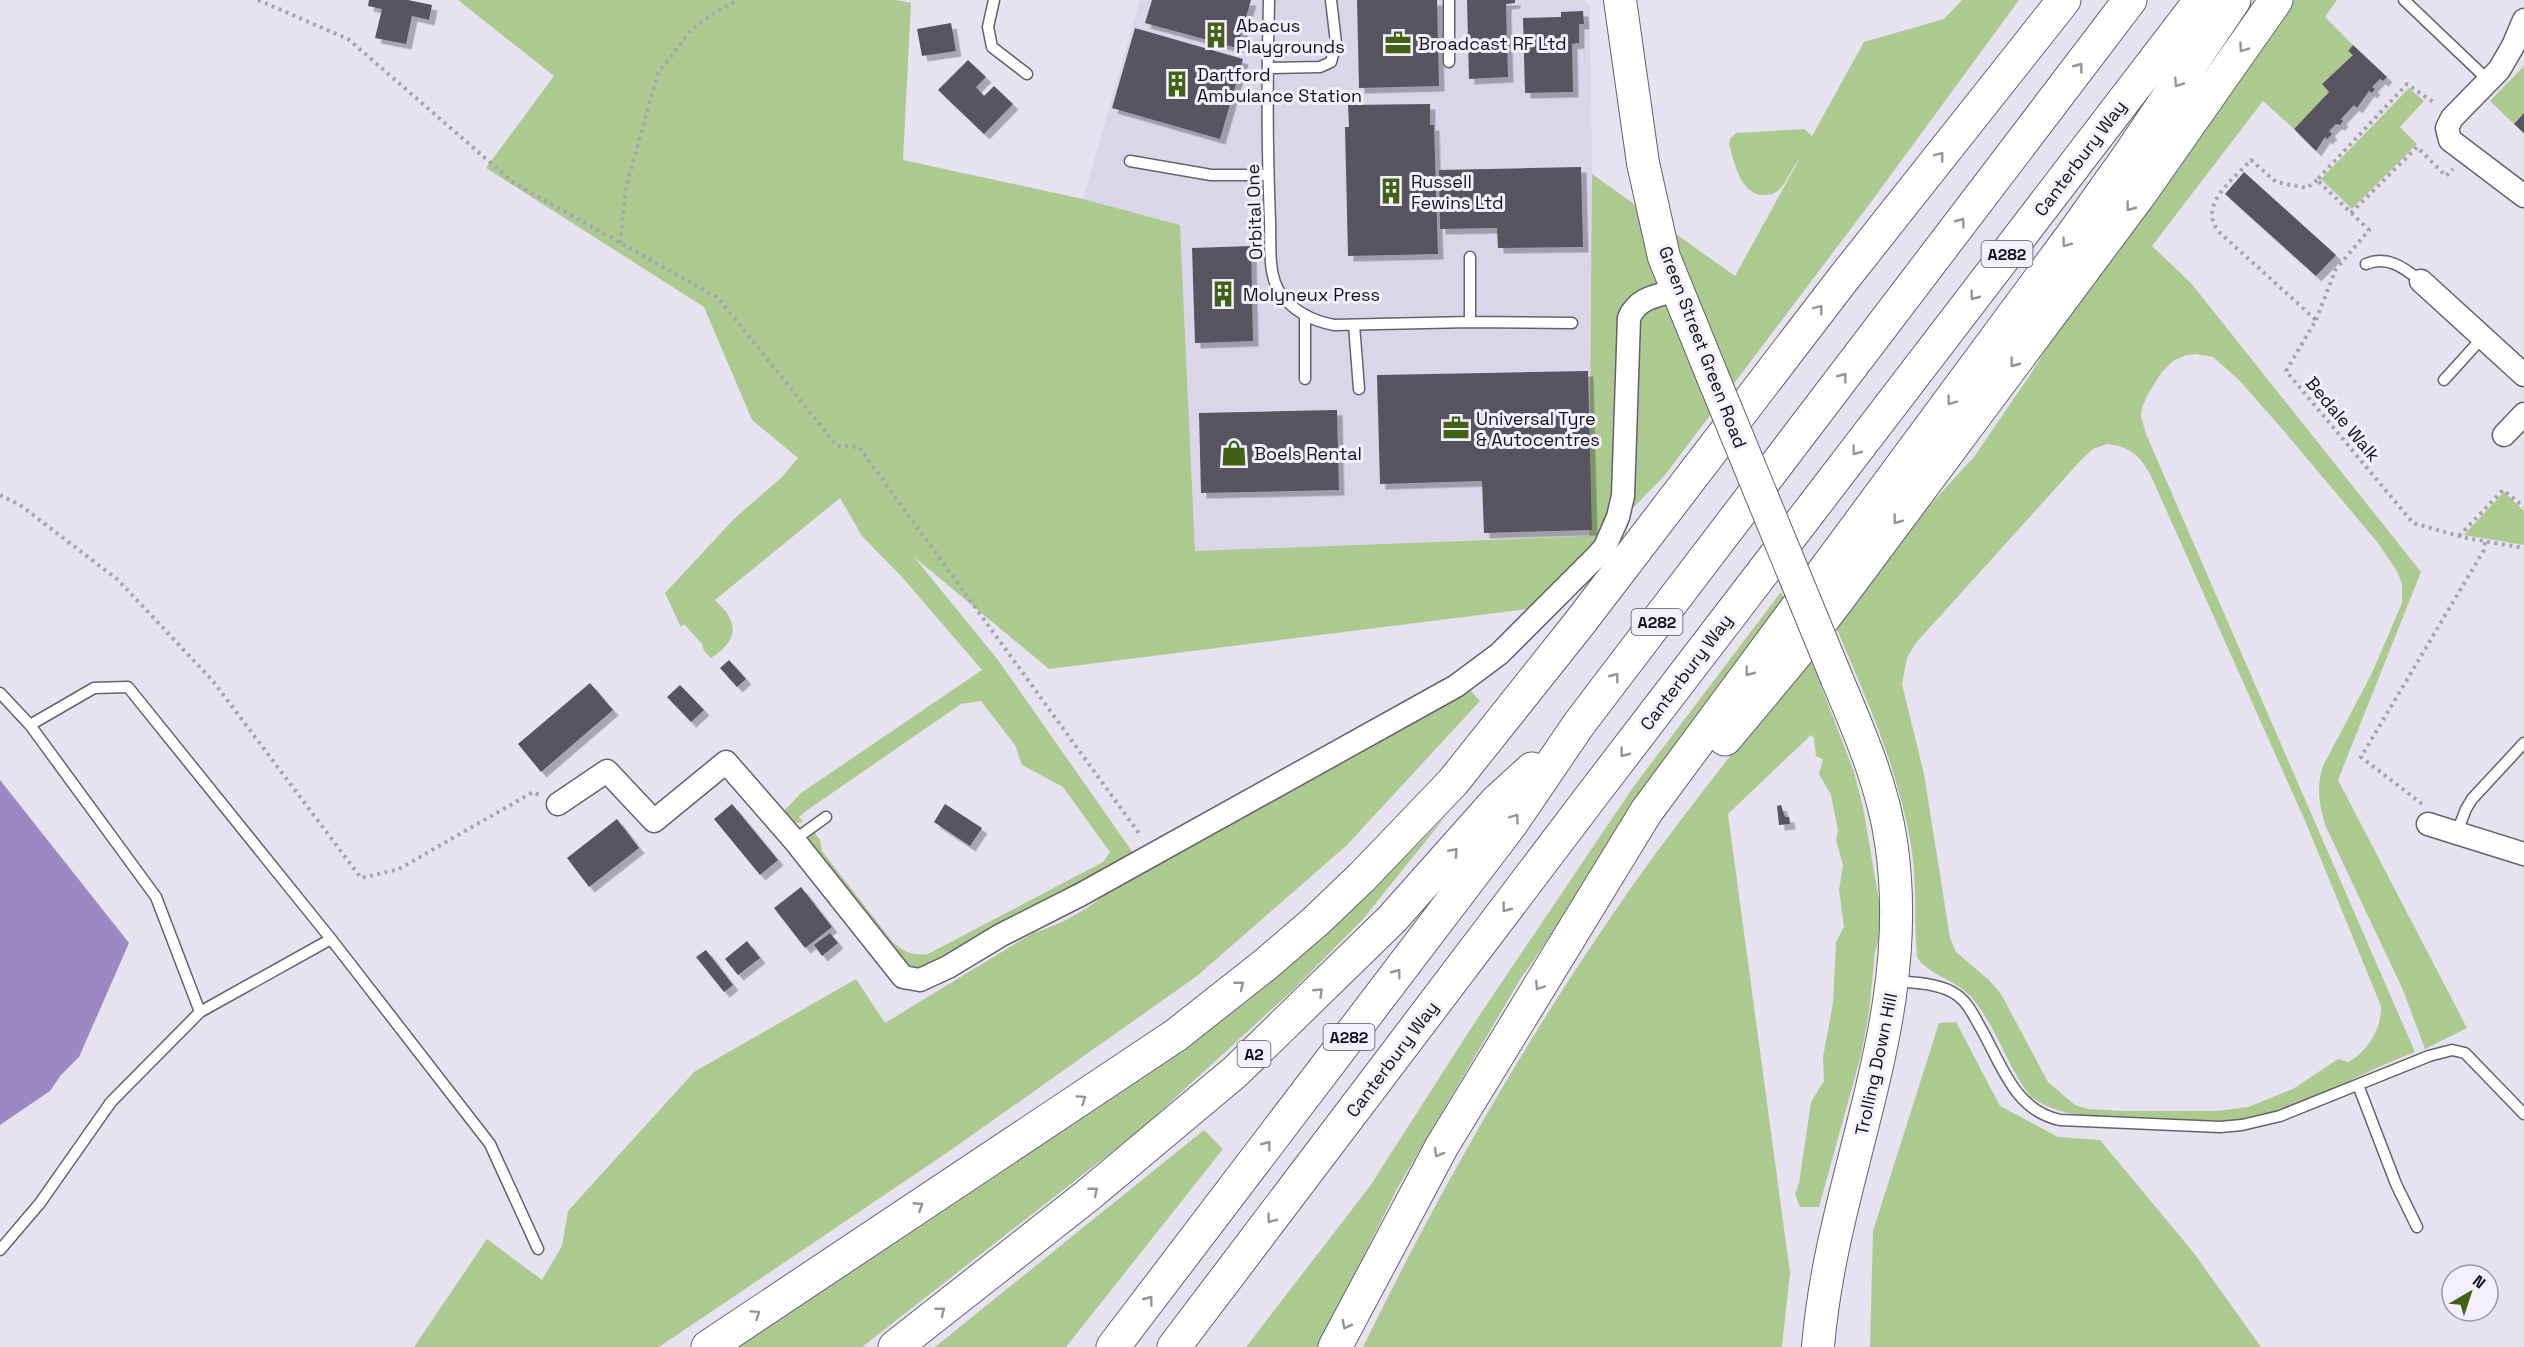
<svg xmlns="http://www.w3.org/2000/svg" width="2524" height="1347" viewBox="0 0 2524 1347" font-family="'Space Grotesk',sans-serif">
<defs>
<filter id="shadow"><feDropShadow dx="5.5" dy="5.5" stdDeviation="0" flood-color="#0004"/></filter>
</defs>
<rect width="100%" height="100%" fill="#e6e2f0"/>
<path fill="#dbd5ea" d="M1140 0H1584L1590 7 1597 535 1195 551 1180 225 1083 199Z"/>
<path fill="#acca90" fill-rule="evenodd" d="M458 0H897L911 3 903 160 1083 199 1180 225 1195 551 1589 536 1592 174 1735 276 1800 158C1793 166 1788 180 1780 189 1775 194 1770 195 1763 195 1741 195 1734 162 1729 144L1730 139 1736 133 1804 129 1812 136 1864 42 1944 19 1962 0H2019L1871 202 1665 475 1536 608 1049 669 914 557 998 660 1136 857 920 970 907 968 807 843 810 835 814 832 820 840 822 851 892 941C903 952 913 956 928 954L1103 862 1110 852 1063 787 1022 765 1015 745 981 701 961 704 806 811 799 817 803 822 796 823 784 811 801 793 982 670 902 577 862 536 840 498 715 600C719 605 725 609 728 615 740 635 727 647 711 658L704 651 702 644 684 624 681 627 665 593 734 519 781 478 798 458 752 420 704 307 486 168 554 76Z
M2294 0H2337L2325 17 2353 45 2348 51 2353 55 2322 84 2329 92 2294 129 2263 101 2152 246 2191 283 2421 572 2338 780 2467 1028 2425 1049 2403 990 2326 827C2319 805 2316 788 2323 766L2372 673 2402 603V584L2397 571 2378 543 2284 431 2238 379 2213 357 2196 354 2186 355 2173 361 2162 372 2149 392 2142 407 2141 416 2146 434 2415 1052C2359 1073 2305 1107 2246 1119 2208 1126 2165 1120 2127 1118 2093 1117 2060 1117 2031 1097 2007 1067 1997 1027 1972 998 1956 979 1929 976 1917 957 1914 922 1917 887 1912 852 1900 773 1867 700 1836 627L1929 506 1974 457 2030 375 2131 214ZM2107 444C2130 446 2141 457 2151 476L2306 823 2381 1006C2382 1028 2367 1053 2348 1062L2338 1059 2293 1089 2248 1107 2217 1111H2122L2088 1109 2075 1105 2048 1082 2001 994 1989 980 1956 952 1950 938 1924 774 1902 684 1907 658 1915 644 2082 459 2093 449Z
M2524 66V113L2514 124 2490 101Z
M2409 88 2424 101 2400 127 2417 144 2352 209 2321 179Z
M2504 492 2524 511V545L2464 535Z
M1781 592 1787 605 1659 779 1521 978 1398 1187 1318 1347H1246L1370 1186 1477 1019 1634 786Z
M1809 654 1854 772 1863 807 1883 924 1875 952 1869 1012 1861 1055 1819 1207H1800L1795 1194 1799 1183 1811 1102 1824 1081 1823 1057 1833 1003 1836 942 1844 927 1839 890 1843 865 1836 840 1838 830 1831 795 1819 774 1823 759 1816 756 1814 738 1811 735 1728 814 1790 1273 1782 1347H1363C1441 1187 1531 1030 1633 885 1689 806 1751 731 1809 654Z
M1469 689 1480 701 1347 845 1197 976 948 1152 659 1347H414L487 1239 542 1280 562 1246 568 1211 694 1072 856 979 885 1023 1033 933C1067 923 1098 903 1123 879Z
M1446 816 1363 919 1295 988 1141 1129 862 1347H738C826 1287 916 1227 1005 1169 1080 1120 1155 1072 1226 1018 1305 956 1376 887 1446 816Z
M1956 1022 2000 1106 2058 1137 2100 1140 2193 1252 2261 1347H1870L1873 1231 1939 1023Z
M1204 1130 1223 1149 1066 1347H935Z"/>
<path fill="#9c88c2" d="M0 780 129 943 79 1057 61 1075 50 1091 0 1125Z"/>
<path fill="#585460" filter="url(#shadow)" d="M369 0H408L432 5 429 20 412 16 406 44 375 38 382 9 368 6Z
M1152 0H1251L1237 48 1145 23Z
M1357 0H1437L1439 86 1359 88Z
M1467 0H1515V3L1506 4 1508 77 1469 79Z
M1583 11 1584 24H1579V43L1572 44 1573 92 1525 93 1523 18 1561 17V12Z
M951 23 956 51 922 56 917 29Z
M1135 28 1243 59 1220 139 1112 108Z
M2353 45 2387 77 2383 81 2380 79 2372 87 2375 89 2372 93 2369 91 2357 108 2354 105 2341 119 2343 121 2340 125 2336 124 2329 131 2332 134 2327 139 2325 137 2316 151 2294 129 2329 92 2322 84 2353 55 2348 51Z
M968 60 986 77 976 87 984 96 994 86 1013 104 984 134 938 90Z
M1430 104V125H1434L1438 254 1348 256 1345 127H1349L1348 105Z
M2524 113V133L2514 124Z
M1581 167 1583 247 1498 248 1497 228 1440 229 1439 170Z
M2244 172 2336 255 2316 276 2225 194Z
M1251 246 1253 341 1195 343 1192 248Z
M1588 371 1592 530 1484 533 1482 481 1380 484 1377 375Z
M1337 410 1339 490 1201 493 1199 413Z
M729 660 746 679 737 687 720 668Z
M590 683 613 710 541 772 518 744Z
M680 685 704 710 691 722 667 697Z
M732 804 778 860 760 875 714 819Z
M945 804 982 828 970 846 934 822Z
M1781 805 1785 817H1789L1790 824 1779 825 1777 806Z
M617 819 639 848 589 887 567 858Z
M801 887 832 927 805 948 774 908Z
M830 933 838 943 822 956 814 945Z
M747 941 760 958 738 975 725 959Z
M706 950 733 985 724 992 696 957Z"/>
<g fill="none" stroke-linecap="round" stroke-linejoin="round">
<g stroke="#65616e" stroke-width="13">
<path id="lane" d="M994 0 988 27 992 47 1027 74
M1269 0C1267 74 1267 148 1270 221 1271 243 1267 275 1281 294 1294 312 1313 321 1334 325L1470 322 1572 323
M1449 0V62
M2404 0 2489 81
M1268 68 1320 67 1331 62 1336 43 1331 0
M1130 161 1211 175H1268
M2366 264C2388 255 2404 268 2421 281
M1470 322V257
M1354 325 1359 389
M1305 379V316
M2444 380 2483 337
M0 693 30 725 94 688 128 687 331 939 490 1144 538 1249
M30 725 156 897 200 1012
M2457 832 2466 809 2472 799 2524 743
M794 840 826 817
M1894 981C1915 983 1940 983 1957 995 1967 1002 1973 1014 1979 1025 2001 1062 2013 1110 2060 1120L2220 1127 2242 1125 2280 1116 2429 1056 2452 1050 2465 1053 2524 1114
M2358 1085 2396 1184 2417 1227
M0 1250 40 1203 111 1102 200 1012 331 939"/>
</g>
<g stroke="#65616e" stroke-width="25">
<path id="street" d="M2524 20 2513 46 2499 70 2452 118 2447 128 2450 140 2524 196
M2421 281 2524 375
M2504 435 2524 414
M558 804 607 771 654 821 726 762 794 840 903 977 920 980 948 967 1001 935 1080 895 1456 686 1499 654 1597 556 1605 547 1618 517 1623 496 1629 318C1638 297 1657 296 1677 290
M2428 824 2524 854"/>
</g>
<g stroke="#65616e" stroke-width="34">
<path id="secondary" d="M1620 0 1643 163 1664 257 1712 375
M1818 1347C1832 1174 1918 1020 1891 842 1883 786 1859 731 1837 679"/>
</g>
<g stroke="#65616e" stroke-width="35">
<path id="highway" d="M1725 739 1796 654 1836 602 2140 194 2276 0
M708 1347 1176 1035 1266 964 1316 921 1362 877 1453 782 1578 625 1843 279 2064 0
M895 1347 1087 1196 1235 1072 1392 919 1496 802 1532 769
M1113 1347 1511 824 1579 724 2130 0
M1174 1347 1593 794 2201 0
M1335 1347 1442 1146 1646 812 2074 233 2130 154 2234 0"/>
</g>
<path stroke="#a6a3ae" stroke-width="4" stroke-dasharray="3 4.5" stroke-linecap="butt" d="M258 0 348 39 514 183 718 298 837 446 859 447 1141 836
M2317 180 2307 188 2276 182 2251 160C2233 180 2197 205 2219 232L2316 320 2286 371 2413 523 2466 538 2524 548
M2351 213 2417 147 2446 176 2453 169
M620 243 626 187 658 73 691 30 717 11 738 0
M2316 320 2336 269 2369 230 2317 180 2407 84 2436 104
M0 495 20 505 117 579 213 681 361 878 399 869 533 792 539 795
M2459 536 2503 490 2524 507
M2422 804 2361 757 2484 550 2485 542"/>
<use href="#lane" stroke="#fff" stroke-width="10"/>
<use href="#street" stroke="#fff" stroke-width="22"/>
<use href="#secondary" stroke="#fff" stroke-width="32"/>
<use href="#highway" stroke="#fff" stroke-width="33"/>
<g stroke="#65616e" stroke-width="34" stroke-linecap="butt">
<path id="secondary-bridge" d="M1712 375 1837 679"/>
</g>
<use href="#secondary-bridge" stroke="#fff" stroke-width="32"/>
</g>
<defs><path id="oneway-chevron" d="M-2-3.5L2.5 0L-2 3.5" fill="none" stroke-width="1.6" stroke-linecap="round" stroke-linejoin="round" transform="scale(1.5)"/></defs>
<g stroke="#959597">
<use href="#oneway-chevron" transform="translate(2243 48) rotate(125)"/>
<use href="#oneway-chevron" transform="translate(2079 67) rotate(-53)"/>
<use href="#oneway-chevron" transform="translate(2178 83) rotate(124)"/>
<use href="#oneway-chevron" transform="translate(1940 156) rotate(-52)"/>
<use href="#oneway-chevron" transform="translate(2130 207) rotate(127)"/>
<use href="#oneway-chevron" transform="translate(1961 222) rotate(-53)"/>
<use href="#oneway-chevron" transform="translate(2066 243) rotate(126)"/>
<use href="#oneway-chevron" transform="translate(1974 296) rotate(127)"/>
<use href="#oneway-chevron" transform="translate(1819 309) rotate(-52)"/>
<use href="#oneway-chevron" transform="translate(2014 363) rotate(127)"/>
<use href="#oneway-chevron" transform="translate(1843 377) rotate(-53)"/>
<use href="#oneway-chevron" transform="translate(1951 401) rotate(126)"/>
<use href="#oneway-chevron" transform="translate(1856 451) rotate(127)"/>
<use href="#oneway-chevron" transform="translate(1897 520) rotate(127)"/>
<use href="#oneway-chevron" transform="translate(1749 672) rotate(127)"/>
<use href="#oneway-chevron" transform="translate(1615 677) rotate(-53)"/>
<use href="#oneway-chevron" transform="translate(1624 753) rotate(127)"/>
<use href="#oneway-chevron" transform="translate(1515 818) rotate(-55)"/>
<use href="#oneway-chevron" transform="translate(1454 852) rotate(-48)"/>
<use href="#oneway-chevron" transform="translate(1506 908) rotate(127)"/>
<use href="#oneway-chevron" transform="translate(1397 973) rotate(-53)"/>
<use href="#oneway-chevron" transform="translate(1240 985) rotate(-39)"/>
<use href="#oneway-chevron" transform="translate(1539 986) rotate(123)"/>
<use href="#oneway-chevron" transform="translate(1319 992) rotate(-44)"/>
<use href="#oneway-chevron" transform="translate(1082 1099) rotate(-34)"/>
<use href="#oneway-chevron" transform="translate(1267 1145) rotate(-53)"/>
<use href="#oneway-chevron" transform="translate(1438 1153) rotate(119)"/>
<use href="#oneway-chevron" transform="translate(1094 1191) rotate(-39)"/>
<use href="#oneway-chevron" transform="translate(919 1206) rotate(-33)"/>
<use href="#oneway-chevron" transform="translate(1271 1219) rotate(127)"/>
<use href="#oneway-chevron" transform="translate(1149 1300) rotate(-53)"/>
<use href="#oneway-chevron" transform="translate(941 1311) rotate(-38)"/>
<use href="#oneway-chevron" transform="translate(756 1314) rotate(-34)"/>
<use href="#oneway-chevron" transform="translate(1346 1325) rotate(117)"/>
</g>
<defs>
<g id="building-bare" transform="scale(2.07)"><path d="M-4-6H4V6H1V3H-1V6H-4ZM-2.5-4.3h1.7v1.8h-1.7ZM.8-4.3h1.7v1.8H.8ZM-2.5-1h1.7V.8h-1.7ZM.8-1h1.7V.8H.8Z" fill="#406116" stroke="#f3effd" stroke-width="2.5" paint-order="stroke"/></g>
<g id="office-bare" transform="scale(2.07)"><path d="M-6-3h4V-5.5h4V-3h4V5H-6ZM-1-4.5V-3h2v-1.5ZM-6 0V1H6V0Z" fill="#406116" stroke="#f3effd" stroke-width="2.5" paint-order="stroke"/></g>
<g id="shop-bare" transform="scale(2.07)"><path d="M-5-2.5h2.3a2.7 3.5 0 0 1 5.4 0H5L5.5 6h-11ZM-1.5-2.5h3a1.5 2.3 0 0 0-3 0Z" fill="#406116" stroke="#f3effd" stroke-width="2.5" paint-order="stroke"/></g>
</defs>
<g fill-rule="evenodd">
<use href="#building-bare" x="1216" y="35"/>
<use href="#office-bare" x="1398" y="43"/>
<use href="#building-bare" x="1177" y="84"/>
<use href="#building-bare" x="1391" y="191"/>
<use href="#building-bare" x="1223" y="294"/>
<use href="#office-bare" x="1456" y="428"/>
<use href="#shop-bare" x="1234" y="453"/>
</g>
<g text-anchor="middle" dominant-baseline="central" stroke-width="6" stroke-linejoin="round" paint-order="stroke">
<g fill="#f3effd" stroke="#57555d" stroke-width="1.5">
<rect x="1981.5" y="241" width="51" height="26" rx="4.5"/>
<rect x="1631.5" y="609" width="51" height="26" rx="4.5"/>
<rect x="1323.5" y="1024" width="51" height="26" rx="4.5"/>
<rect x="1237.5" y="1041" width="33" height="26" rx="4.5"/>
</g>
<g font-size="16" font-weight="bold" fill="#141318">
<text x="2007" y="254">A282</text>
<text x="1657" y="622">A282</text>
<text x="1349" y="1037">A282</text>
<text x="1254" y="1054">A2</text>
</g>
<g font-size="18" fill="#141318" stroke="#f3effd" text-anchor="start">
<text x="1236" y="25">Abacus<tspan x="1236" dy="21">Playgrounds</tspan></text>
<text x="1418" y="43">Broadcast RF Ltd</text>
<text x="1197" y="74">Dartford<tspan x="1197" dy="21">Ambulance Station</tspan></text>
<text x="1411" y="181">Russell<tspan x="1411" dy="21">Fewins Ltd</tspan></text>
<text x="1243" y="294">Molyneux Press</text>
<text x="1476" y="418">Universal Tyre<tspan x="1476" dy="21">&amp; Autocentres</tspan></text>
<text x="1254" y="453">Boels Rental</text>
</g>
<g font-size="18" fill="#141318" stroke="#f3effd">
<text transform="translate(2080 158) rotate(-53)">Canterbury Way</text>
<text transform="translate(1254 212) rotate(-92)">Orbital One</text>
<text transform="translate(1703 347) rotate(69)">Green Street Green Road</text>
<text transform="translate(2343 419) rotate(50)">Bedale Walk</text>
<text transform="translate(1686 672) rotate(-53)">Canterbury Way</text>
<text transform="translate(1392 1059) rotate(-53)">Canterbury Way</text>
<text transform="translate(1876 1064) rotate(-78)">Trolling Down Hill</text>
</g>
</g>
<g transform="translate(2470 1293) rotate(39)"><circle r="28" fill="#f3effd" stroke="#9a97a1" stroke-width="1.5"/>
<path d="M0-4.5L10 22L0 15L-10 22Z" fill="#406116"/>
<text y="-9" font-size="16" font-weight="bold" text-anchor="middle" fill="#141318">N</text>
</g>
</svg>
